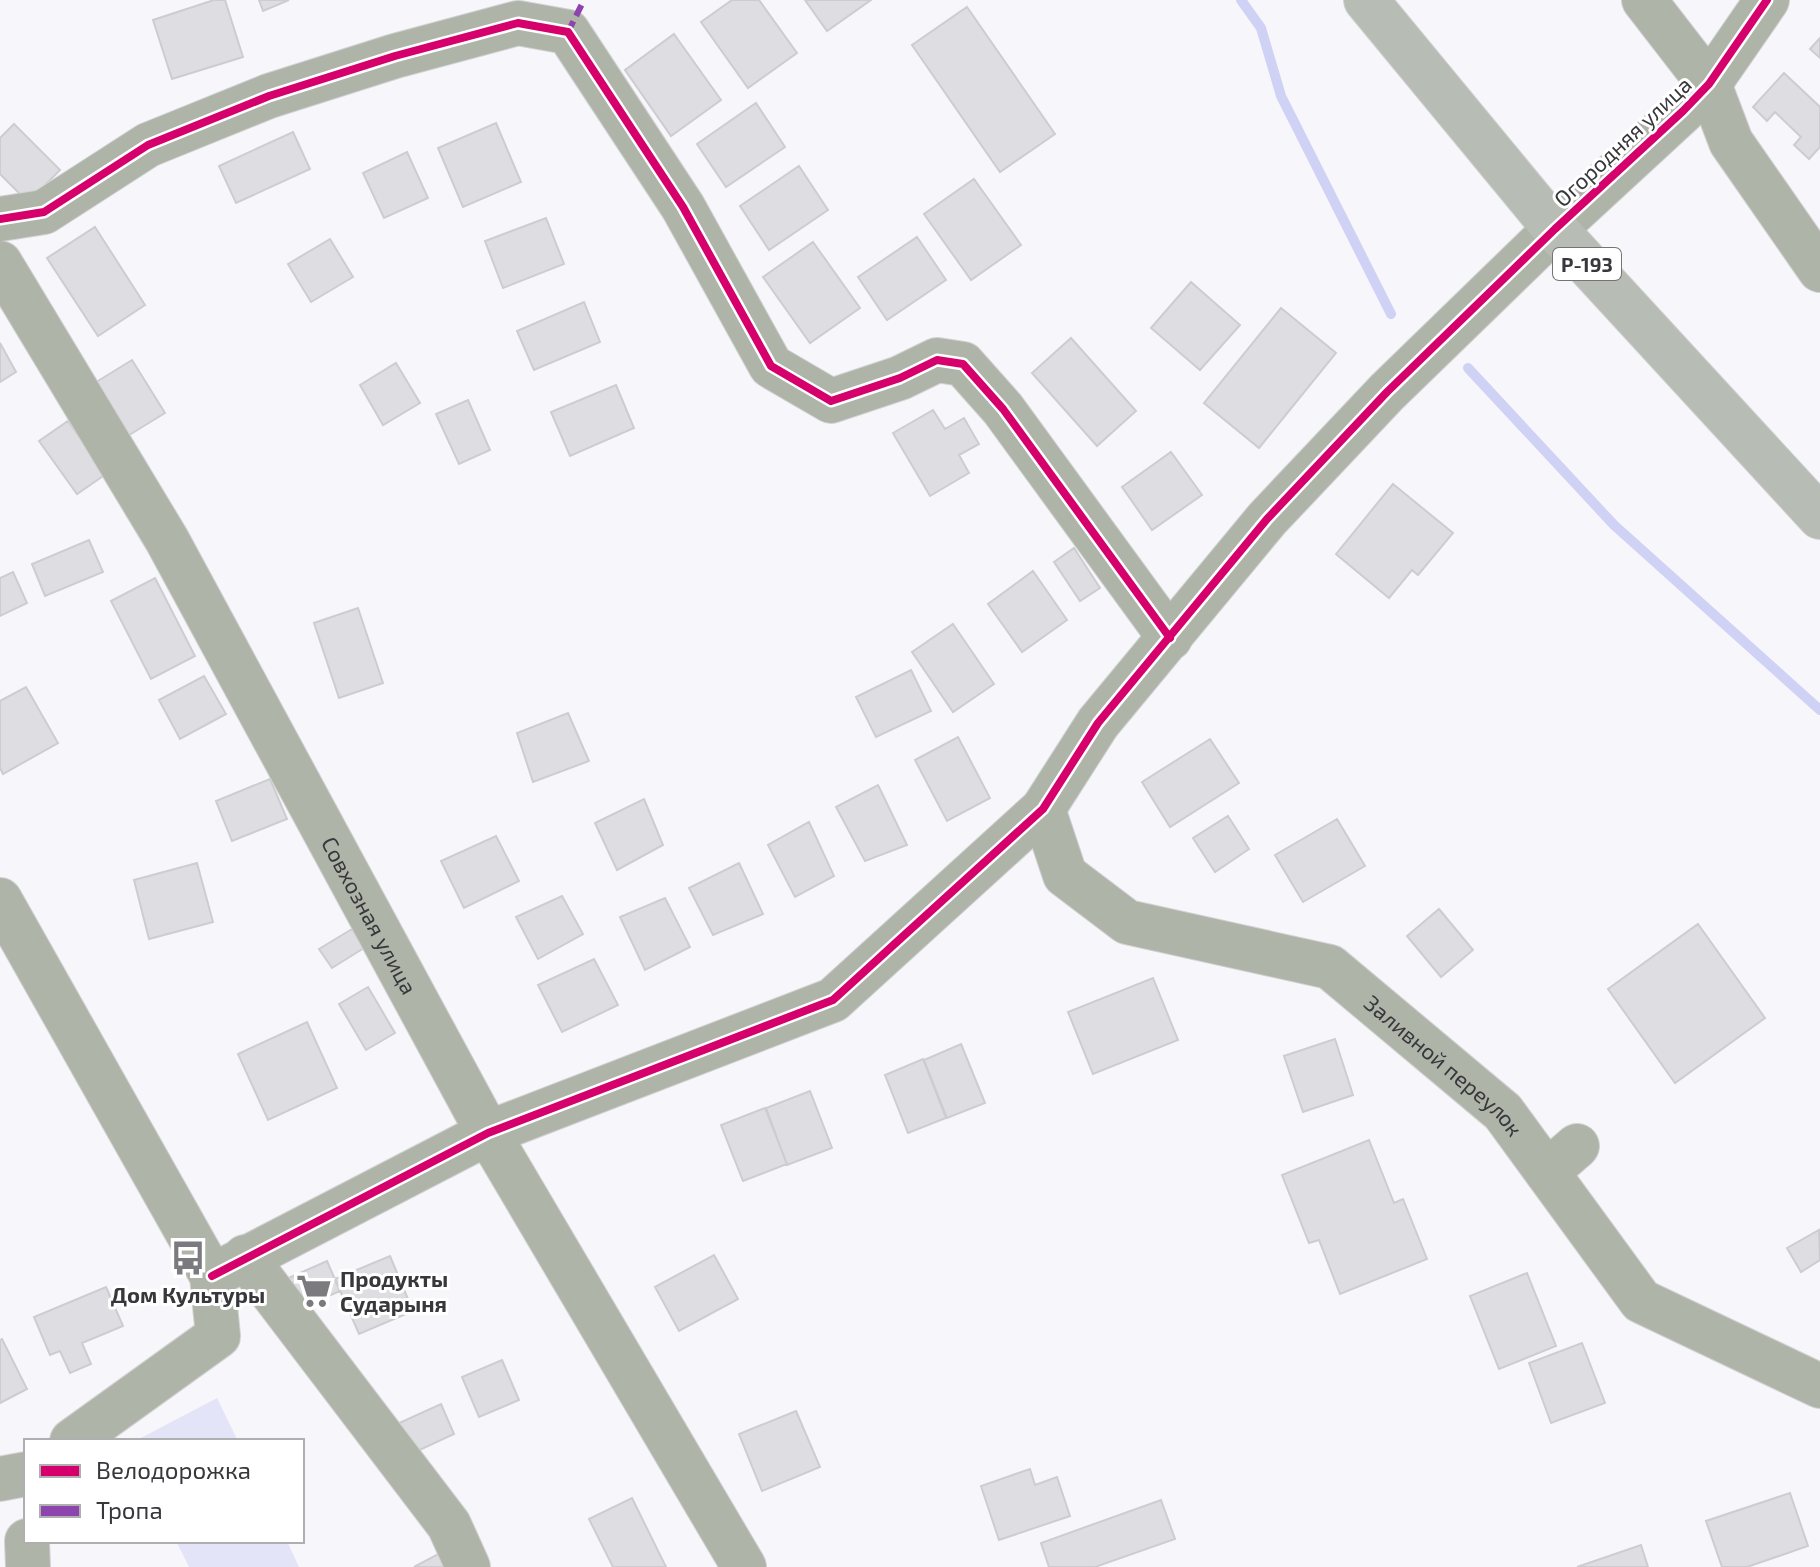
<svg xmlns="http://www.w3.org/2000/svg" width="1820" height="1567" viewBox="0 0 1820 1567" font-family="'Exo 2',sans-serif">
<rect width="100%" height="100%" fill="#f7f7fb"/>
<path fill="#e3e4f7" d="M217 1398 238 1441H135Z
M176 1541H287L299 1567H189Z"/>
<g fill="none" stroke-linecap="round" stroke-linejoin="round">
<path stroke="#d0d2f5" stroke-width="10" d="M1241 0 1261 28 1281 96 1391 314
M1468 368 1614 525 1820 710"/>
</g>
<path fill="#dedee2" stroke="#cdcdd1" stroke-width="2" d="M214 0H225L243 57 172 79 153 20Z
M259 0H289L263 11Z
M732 0H759L797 53 748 88 701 22Z
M805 0H871L827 31Z
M967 7 1055 134 1000 172 912 45Z
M674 34 721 100 671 136 625 70Z
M1820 38V58L1810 49Z
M1784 73 1820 107V147L1809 159 1794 145 1801 137 1775 112 1767 121 1753 107Z
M756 103 785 147 726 187 697 144Z
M496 123 521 182 463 207 438 148Z
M14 124 60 170 28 202 0 174V138Z
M293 132 310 169 236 203 219 166Z
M407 152 428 198 384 218 363 173Z
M799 166 828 210 769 250 740 206Z
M974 179 1021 245 971 280 924 214Z
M546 218 564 264 503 288 485 241Z
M95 227 145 305 98 336 47 258Z
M917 237 946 280 887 320 858 277Z
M330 239 353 277 311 302 288 264Z
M813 242 860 308 810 343 763 277Z
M1191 282 1240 325 1200 370 1151 328Z
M584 302 600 342 534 370 517 331Z
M1281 308 1336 353 1259 448 1204 403Z
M1071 338 1136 411 1097 446 1032 373Z
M0 343 16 372 0 382Z
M132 360 165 413 126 437 93 384Z
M396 363 420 403 383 425 360 385Z
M616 385 634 428 570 456 551 412Z
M468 400 490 450 459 464 436 414Z
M933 410 945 429 964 418 979 444 959 455 969 473 930 496 893 433Z
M68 421 106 474 77 494 39 441Z
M1171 452 1202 495 1152 530 1122 487Z
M1393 484 1453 533 1418 575 1412 570 1389 598 1336 554Z
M89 540 103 572 45 596 32 564Z
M1074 548 1100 588 1080 601 1054 562Z
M1033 571 1067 620 1022 652 988 604Z
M13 572 27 603 0 616V578Z
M155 578 195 656 151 679 111 601Z
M358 608 383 683 339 698 314 623Z
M953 624 994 684 953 712 912 652Z
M911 670 931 711 876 737 856 697Z
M204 676 226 714 180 739 159 700Z
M26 687 58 743 3 774 0 768V701Z
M568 713 589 761 533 782 517 733Z
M958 737 990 798 947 821 915 760Z
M1210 739 1239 783 1170 827 1142 782Z
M270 779 287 819 232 841 216 801Z
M878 785 907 845 865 861 836 807Z
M644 799 663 845 617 870 595 823Z
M1228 816 1249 849 1215 872 1193 838Z
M1337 819 1365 866 1303 902 1275 855Z
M809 822 834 876 795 897 768 845Z
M496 836 519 881 464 908 441 861Z
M197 863 213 922 149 939 134 880Z
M739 863 763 914 713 935 689 888Z
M562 896 583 934 538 959 516 917Z
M665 898 690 947 645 970 620 917Z
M1439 909 1473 950 1441 977 1407 936Z
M1698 924 1765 1018 1675 1083 1608 989Z
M352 929 364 948 332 968 319 949Z
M594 959 618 1005 562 1032 538 985Z
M1153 978 1178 1040 1093 1074 1068 1012Z
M368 987 395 1033 366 1050 339 1004Z
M307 1022 337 1088 268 1120 238 1054Z
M1335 1039 1353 1095 1303 1112 1284 1056Z
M961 1044 985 1103 947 1118 924 1060Z
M923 1059 946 1118 908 1133 885 1075Z
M810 1091 832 1148 787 1165 766 1108Z
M765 1108 787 1164 743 1181 721 1125Z
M1369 1140 1394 1203 1403 1199 1427 1259 1340 1294 1319 1240 1309 1243 1282 1175Z
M1819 1230 1820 1260 1801 1272 1787 1248Z
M714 1255 738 1299 679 1331 655 1287Z
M390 1256 413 1311 359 1334 335 1279Z
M327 1261 340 1291 297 1310 284 1280Z
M1527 1273 1556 1346 1499 1369 1470 1296Z
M106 1287 123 1326 82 1343 91 1364 70 1373 60 1351 50 1355 34 1317Z
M2 1339 27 1389 0 1403V1340Z
M1582 1343 1605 1403 1551 1423 1529 1363Z
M502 1360 519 1400 479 1417 462 1377Z
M441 1404 454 1434 411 1454 397 1424Z
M796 1411 820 1467 762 1491 739 1434Z
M1030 1469 1035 1485 1057 1477 1070 1516 999 1540 981 1486Z
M1790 1493 1808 1546 1747 1567H1722L1706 1521Z
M632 1498 666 1567H613L589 1519Z
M1161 1500 1175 1539 1095 1567H1049L1041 1543Z
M1641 1545 1648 1567H1577Z
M442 1552 450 1567H414Z"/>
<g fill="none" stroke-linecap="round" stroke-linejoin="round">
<g stroke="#d2d2d4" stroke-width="46">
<g id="minor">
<path d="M1644 0 1709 84 1731 142 1820 270"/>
<path d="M0 219 44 212 148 145 269 96 395 56 518 23 568 32 683 207 771 366 831 401 900 378 937 360 963 364 1003 409 1170 638"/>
<path id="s1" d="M0 263 167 540 488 1133 744 1567"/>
<path id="s2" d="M1043 809 1065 875 1127 922 1330 967 1503 1112 1641 1301 1820 1386"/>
<path d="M0 900 212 1276 218 1336 72 1441"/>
<path d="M1547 1172 1577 1146"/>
<path d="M245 1257 449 1525 468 1567"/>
<path d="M212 1276 488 1133 833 1000 1043 809 1098 723 1267 519 1387 392 1555 229 1683 111 1709 84 1767 0"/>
<path d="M0 1479 26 1474"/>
<path d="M27 1541 28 1567"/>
</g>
</g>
<g stroke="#d2d2d4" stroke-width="46">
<path id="highway" d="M1366 0 1555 229 1820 517"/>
</g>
<use href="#minor" stroke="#afb4a9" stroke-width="44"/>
<use href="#highway" stroke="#b7bcb4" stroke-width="44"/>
<path stroke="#8e44ad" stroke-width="6" stroke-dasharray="12 6" stroke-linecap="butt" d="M568 32 584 0"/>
<g stroke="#fff" stroke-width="13">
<path id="cycleway" d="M0 219 44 212 148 145 269 96 395 56 518 23 568 32 683 207 771 366 831 401 900 378 937 360 963 364 1003 409 1170 638
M212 1276 488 1133 833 1000 1043 809 1098 723 1267 519 1387 392 1555 229 1683 111 1709 84 1767 0"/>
</g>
<use href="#cycleway" stroke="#d6006c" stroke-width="8"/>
</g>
<defs>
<g id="bus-bare" transform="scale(2.76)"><path d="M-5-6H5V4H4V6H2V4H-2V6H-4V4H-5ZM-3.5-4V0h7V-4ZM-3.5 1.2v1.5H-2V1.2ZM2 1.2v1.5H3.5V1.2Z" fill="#7b7b7f" stroke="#fff" stroke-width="2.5" paint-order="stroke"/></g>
<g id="supermarket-bare" transform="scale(2.76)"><path d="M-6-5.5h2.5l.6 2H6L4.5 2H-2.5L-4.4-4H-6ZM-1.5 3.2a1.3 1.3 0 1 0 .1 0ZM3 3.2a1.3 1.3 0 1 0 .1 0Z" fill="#7b7b7f" stroke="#fff" stroke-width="2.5" paint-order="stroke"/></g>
</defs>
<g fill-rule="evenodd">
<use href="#bus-bare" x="188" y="1258"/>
<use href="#supermarket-bare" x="314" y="1291"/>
</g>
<g text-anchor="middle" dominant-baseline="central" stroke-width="6" stroke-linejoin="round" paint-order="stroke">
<rect fill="#fff" stroke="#747476" stroke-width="2" x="1553" y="248" width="68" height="32" rx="6"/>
<g font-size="20" font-weight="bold" fill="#38383c">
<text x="1587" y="264">Р-193</text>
</g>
<g font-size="22" fill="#38383c" stroke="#fff">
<text transform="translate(1622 141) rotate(-43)">Огородняя улица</text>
<text stroke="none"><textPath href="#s1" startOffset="750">Совхозная улица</textPath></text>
<text stroke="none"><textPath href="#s2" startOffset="506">Заливной переулок</textPath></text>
</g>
<g font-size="22" font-weight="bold" fill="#38383c" stroke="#fff" text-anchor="start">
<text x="340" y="1278">Продукты<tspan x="340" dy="25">Сударыня</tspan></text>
<text x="188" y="1294" text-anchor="middle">Дом Культуры</text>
</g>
</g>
<rect x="24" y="1439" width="280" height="104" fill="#ffffff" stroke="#afafb1" stroke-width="2"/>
<rect x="40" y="1465" width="40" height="12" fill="#d6006c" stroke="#afafb1" stroke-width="2"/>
<text x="96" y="1479" font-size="24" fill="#38383c">Велодорожка</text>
<rect x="40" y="1505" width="40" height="12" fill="#8e44ad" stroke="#afafb1" stroke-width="2"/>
<text x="96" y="1519" font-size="24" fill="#38383c">Тропа</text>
</svg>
